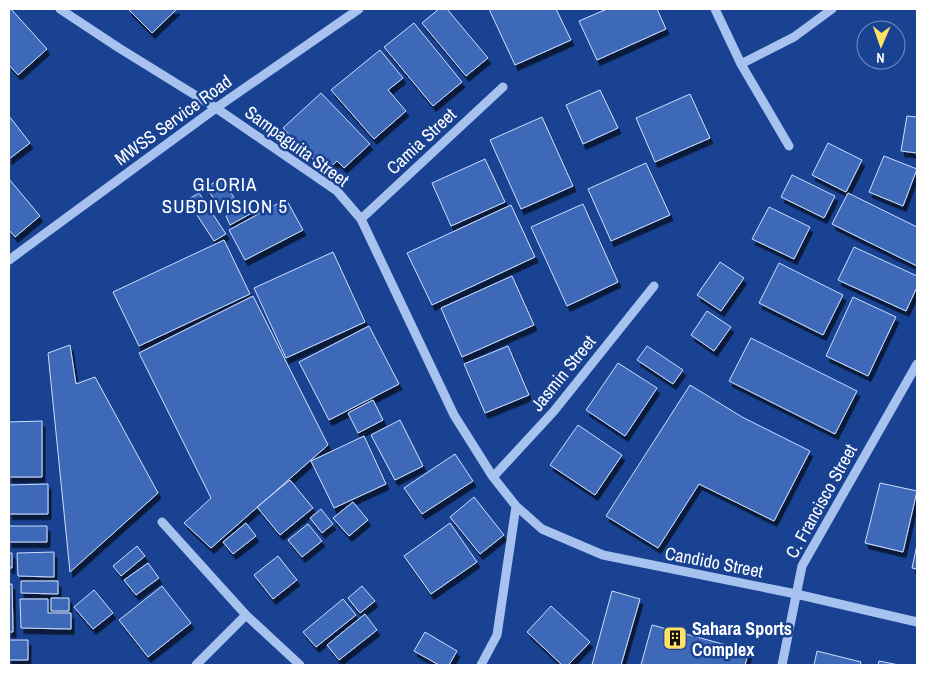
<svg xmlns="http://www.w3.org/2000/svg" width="926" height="674" viewBox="0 0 926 674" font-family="'Archivo Narrow',sans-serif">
<defs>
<filter id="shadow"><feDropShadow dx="3" dy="5.5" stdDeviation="0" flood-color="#0009"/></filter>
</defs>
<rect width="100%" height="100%" fill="#194292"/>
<path fill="#3d69b8" stroke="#cedefb" filter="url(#shadow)" d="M11 9 47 49 18 75 9 65V10Z
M128 9H177L152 33Z
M439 9H447L488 58 466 76 422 23Z
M489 9H556L571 40 515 65Z
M607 9H657L666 29 597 60 579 21Z
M414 23 462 82 433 106 384 47Z
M380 50 403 78 388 90 406 111 374 139 331 90Z
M600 90 618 128 583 144 566 105Z
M321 93 370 144 344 168 337 161 325 172 283 128Z
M690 94 710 138 655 162 636 118Z
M9 116 30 143 9 159Z
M907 116 917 117V153L901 151Z
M542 117 573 186 521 209 490 140Z
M828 143 862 160 846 192 812 175Z
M884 156 917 169 903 206 869 192Z
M485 159 505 202 451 226 432 183Z
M646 163 670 215 611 241 588 189Z
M792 175 835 196 824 218 781 197Z
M219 178 234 197 221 207 206 189Z
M9 179 40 216 15 237 9 230Z
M199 193 226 234 214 241 187 200Z
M848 193 917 227V266L832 224Z
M286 199 303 230 245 260 229 230Z
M247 204 252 213 230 225 226 216Z
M583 204 618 282 567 306 531 227Z
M511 205 535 257 432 305 407 253Z
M769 207 810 227 794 259 752 239Z
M224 240 250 294 139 346 113 292Z
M854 247 917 276V287L906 311 838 280Z
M333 252 365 322 286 358 254 288Z
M720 262 744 278 721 311 697 295Z
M779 263 843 295 823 335 759 303Z
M512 276 534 325 462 357 441 308Z
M253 296 328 445 211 548 184 523 211 498 139 353Z
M853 297 896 317 868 376 826 356Z
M707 311 731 327 714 351 691 335Z
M369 326 399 384 329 420 299 362Z
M751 338 857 391 835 434 729 381Z
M70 345 76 384 95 377 158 493 70 572 48 353Z
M508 346 529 395 485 413 464 364Z
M647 346 683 370 673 384 637 360Z
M618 363 657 388 625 436 586 410Z
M690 385 742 417 810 451 774 521 699 484 658 548 606 516Z
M373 400 383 420 358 433 348 413Z
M400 420 423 466 395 480 371 435Z
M42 421V477H9V422Z
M578 425 622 455 595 495 550 465Z
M364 436 386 484 334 508 311 461Z
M455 454 473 481 422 514 404 488Z
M290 480 313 508 280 535 257 507Z
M880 483 917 491 903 552 865 543Z
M48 484V514H9V485Z
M474 497 504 535 480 554 450 517Z
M353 502 368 520 349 536 333 518Z
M321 509 333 524 322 533 310 518Z
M246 523 256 536 233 554 223 542Z
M450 523 477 562 431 594 404 556Z
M308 524 322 541 302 557 288 540Z
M9 526H47V542H9Z
M917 545V569L912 568Z
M137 546 145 556 121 576 113 566Z
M54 552V577L18 576 17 553Z
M9 553H12V568H9Z
M278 556 297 580 273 599 254 575Z
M148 563 159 578 136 595 124 580Z
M21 581H58V594L21 593Z
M9 584H12L13 632H9Z
M162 586 191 623 148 657 119 620Z
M362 586 375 601 360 613 348 598Z
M94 590 113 613 93 629 74 607Z
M612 591 640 599 621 665H592Z
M51 598H69V611H51Z
M20 599H48V613H71V629L21 628Z
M343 599 356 615 316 647 303 632Z
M551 606 590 642 568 665H562L527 632Z
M365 614 377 630 339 660 327 645Z
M652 625 749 651 745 665H641Z
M425 632 457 651 449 665H439L414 651Z
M9 640H28V660H9Z
M817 651 861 662 860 665H814Z
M879 661 899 665H878Z"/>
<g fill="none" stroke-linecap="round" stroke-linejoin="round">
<path stroke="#a8c2f0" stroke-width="9" d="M60 9 119 48 216 108 337 191 361 219 454 415 493 477 516 506 542 529 603 555 796 594 917 622
M715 9 741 64 789 146
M741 64 794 37 832 9
M361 219 503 87
M9 260 216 108 359 9
M493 477 554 411 654 286
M162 522 246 615 300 665
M196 665 246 615
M481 665 497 635 516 506
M782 665 802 566 917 364"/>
</g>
<defs>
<g id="building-square" transform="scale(1.25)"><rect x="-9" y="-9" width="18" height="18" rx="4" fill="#ffe166" stroke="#194292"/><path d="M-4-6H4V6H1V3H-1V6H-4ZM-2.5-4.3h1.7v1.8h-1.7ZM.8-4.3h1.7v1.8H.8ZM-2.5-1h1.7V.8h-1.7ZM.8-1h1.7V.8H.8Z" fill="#111"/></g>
</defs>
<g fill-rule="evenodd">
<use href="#building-square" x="675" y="638"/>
</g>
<g text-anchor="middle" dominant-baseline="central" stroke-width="5" stroke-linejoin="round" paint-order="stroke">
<g font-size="18" fill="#fff" stroke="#194292">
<text transform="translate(173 120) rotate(-36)">MWSS Service Road</text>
<text transform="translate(421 141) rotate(-43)">Camia Street</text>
<text transform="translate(297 146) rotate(36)">Sampaguita Street</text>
<text transform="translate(563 373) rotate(-51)">Jasmin Street</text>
<text transform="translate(821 501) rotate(-61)">C. Francisco Street</text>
<text transform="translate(714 562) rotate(11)">Candido Street</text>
</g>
<g font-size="18" font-weight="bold" fill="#fff" stroke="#194292" text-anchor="start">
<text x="692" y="628">Sahara Sports<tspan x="692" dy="21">Complex</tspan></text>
</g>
<g font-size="19" letter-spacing="1" fill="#fff" stroke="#194292">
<text x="225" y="184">GLORIA<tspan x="225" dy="22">SUBDIVISION 5</tspan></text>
</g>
</g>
<rect width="926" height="674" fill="none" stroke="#ffffff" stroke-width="20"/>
<g transform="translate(881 45) rotate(182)"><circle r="24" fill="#194292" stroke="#758ebe"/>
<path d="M0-4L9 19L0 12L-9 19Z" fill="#ffe166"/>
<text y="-8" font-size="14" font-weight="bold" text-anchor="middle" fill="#ffffff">N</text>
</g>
</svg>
